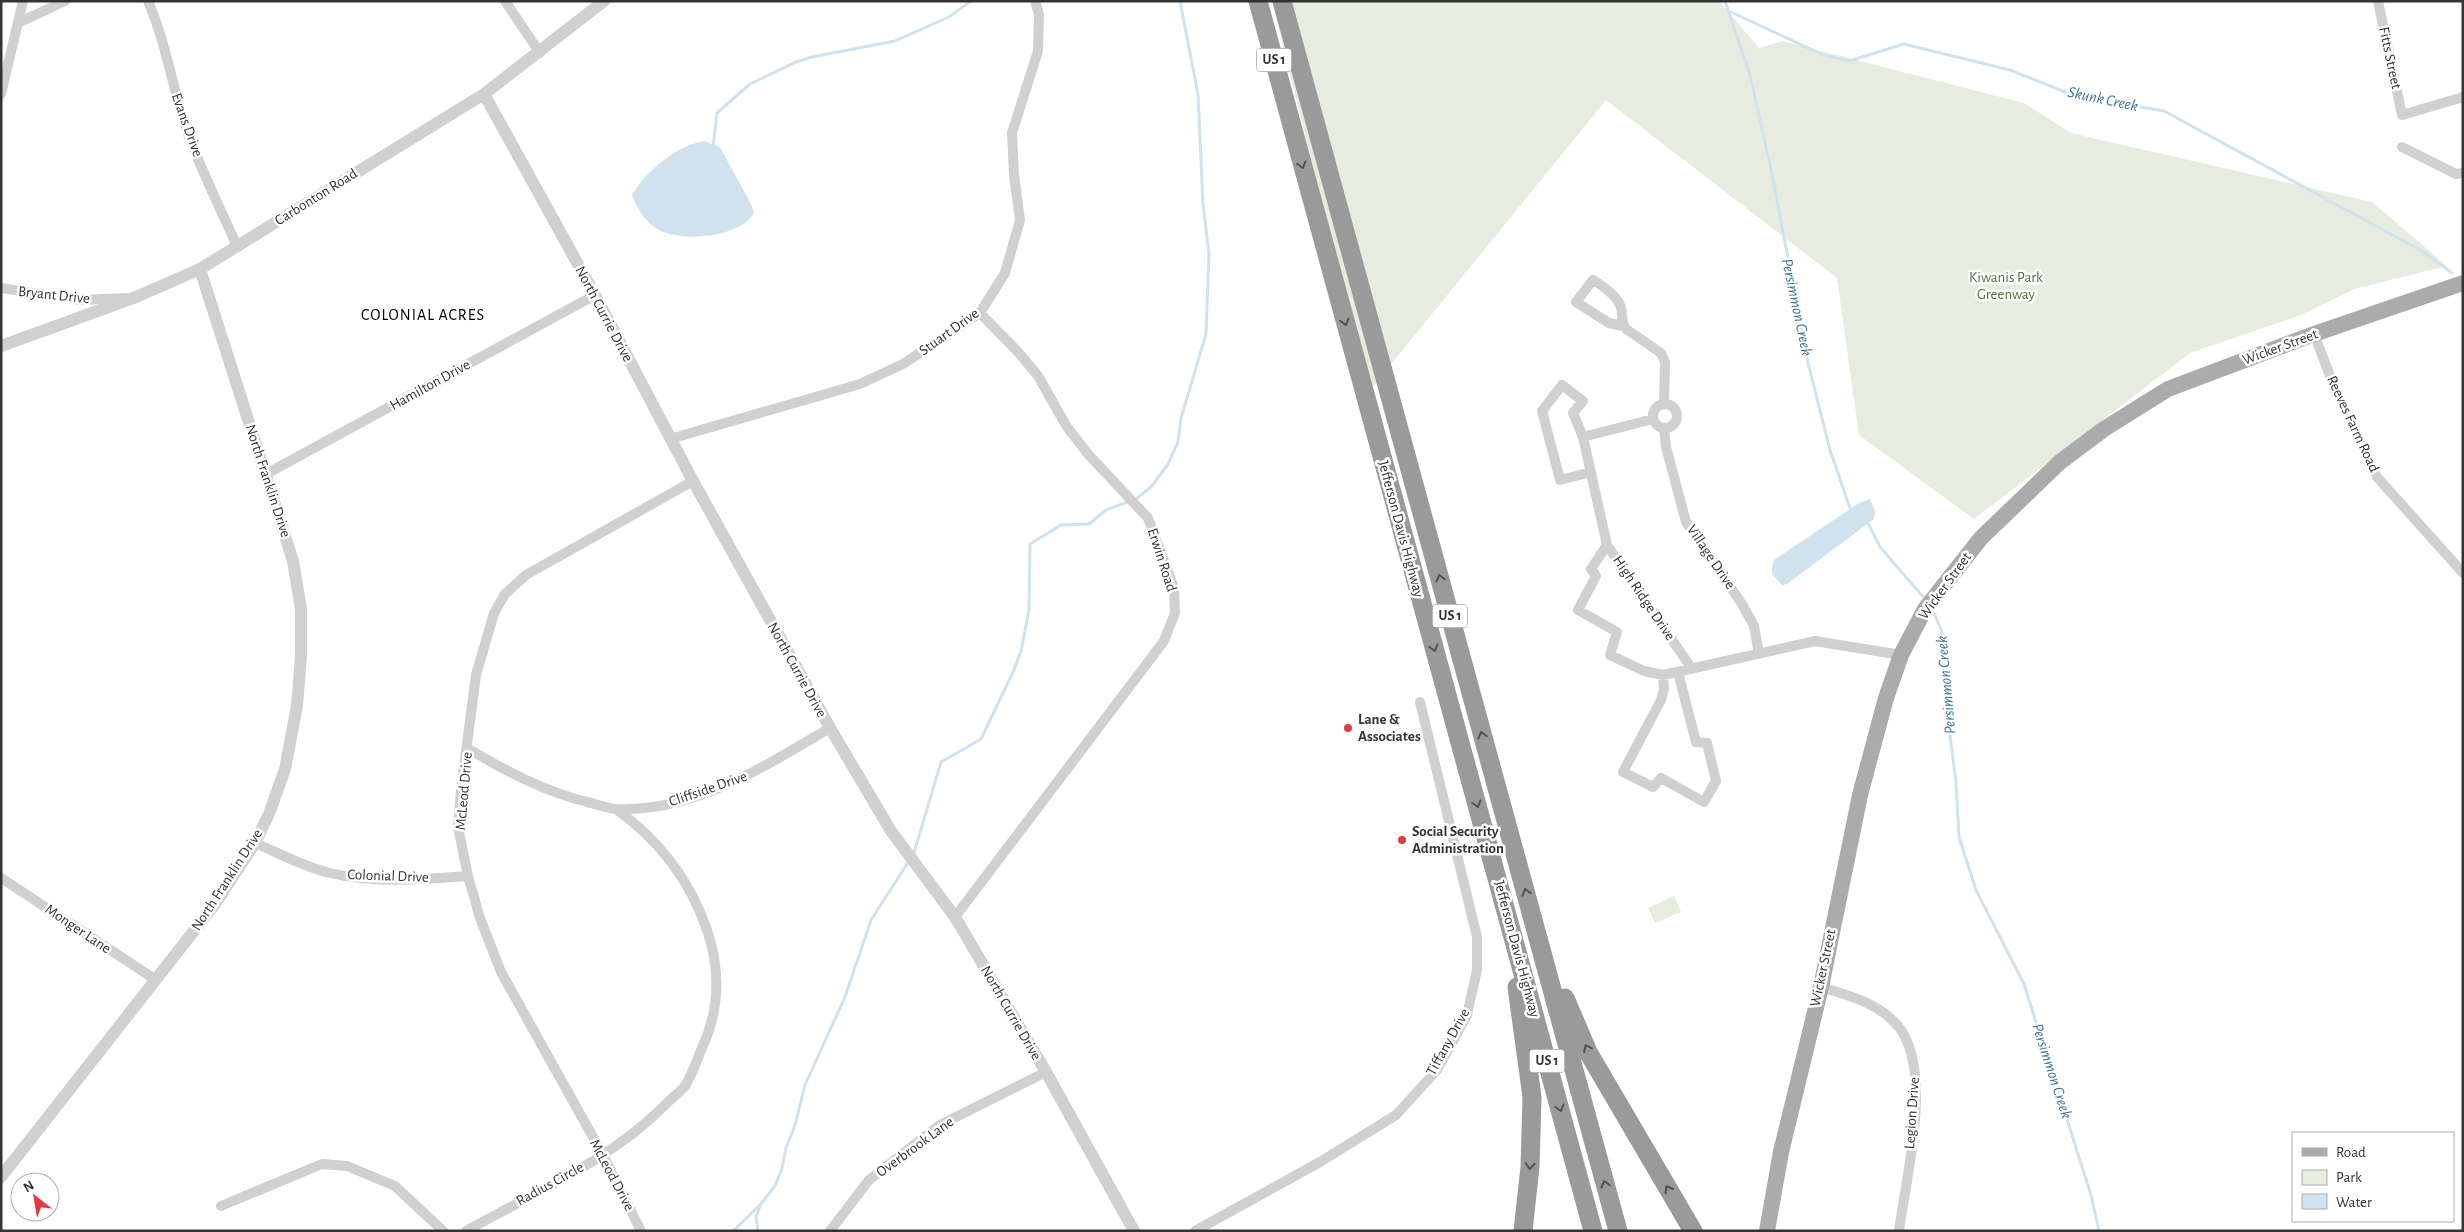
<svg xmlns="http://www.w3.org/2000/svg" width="2464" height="1232" viewBox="0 0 2464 1232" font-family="'Alegreya Sans',sans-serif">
<rect width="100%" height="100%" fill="#fff"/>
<path fill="#e6ecdf" d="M1272 1H1719L1759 48 1782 41 2024 103 2071 133 2372 202 2447 266 2354 289 2301 315 2190 353 1974 519 1859 435 1837 278 1606 100 1371 389 1324 211Z
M1674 896 1681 912 1655 923 1648 908Z"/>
<path fill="#cfe2ee" d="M704 141 720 147 751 204 754 213C740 238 680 243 657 229 646 223 636 207 632 195 646 171 676 146 704 141Z
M1870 499 1875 511 1874 519 1787 584 1782 585 1772 574V567L1774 560 1859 503Z"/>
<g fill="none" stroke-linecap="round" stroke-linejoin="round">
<path stroke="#cfe2ee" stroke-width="3" d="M1725 1 1750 75 1772 174 1808 363 1830 450 1851 511
M1731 12 1823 55 1849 61 1904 44 2010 70 2075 96 2164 111 2422 251 2452 273
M713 147 717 113 750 84 796 62 812 57 895 41 949 17 971 1
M1867 521 1880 547 1925 599
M1932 608 1942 632 1940 653 1956 783 1959 837 1976 890 2024 984 2091 1195 2099 1231
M913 856 941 762 981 739 1014 670 1021 651 1029 610 1030 544 1061 525 1089 524 1106 510 1136 499 1152 486 1168 464 1178 442 1181 418 1206 334 1209 254 1203 204 1198 94 1180 1
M733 1231 760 1205 775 1186 782 1168 786 1148 795 1125 805 1085 845 997 871 920 909 861
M758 1231 756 1217 760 1206"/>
<path stroke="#d0d0d0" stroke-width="10" d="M148 1C167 45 173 92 189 137 203 174 221 210 237 246
M505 1 540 53
M2378 1 2402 115 2463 97
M18 23 65 1
M1 94 23 1
M2402 147 2456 174 2463 173
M1 288 80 300 127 298
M1623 326 1609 323 1576 302 1593 280C1603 286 1615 294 1620 305 1624 313 1620 322 1626 329L1661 353 1665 362 1664 404
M2314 334 2332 381 2377 477 2463 573
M1653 416a12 12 0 1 1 24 0a12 12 0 1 1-24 0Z
M1664 428 1666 447 1686 522 1742 604 1754 626 1759 654
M1583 437 1653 419
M670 439 860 384 903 364 980 313 1005 273 1020 220 1014 175 1012 133 1038 51 1039 14 1035 1
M1591 472 1560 480 1542 411 1562 385 1583 401 1573 413 1583 437 1607 545 1692 669
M266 474 595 295
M1607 545 1591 569 1596 576 1578 610 1617 632 1610 655 1644 671 1663 675 1815 641 1901 655
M1663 675 1664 689 1661 700 1623 772 1653 787 1661 778 1704 802 1716 781 1707 743 1696 742 1678 672
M467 748C506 771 543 791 587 802 597 804 607 809 617 809 695 812 765 766 830 728
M255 843C279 853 304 867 330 873 374 884 422 879 468 876
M1 878 156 980
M955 917 1164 641 1175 613 1174 588 1148 518 1088 454 1067 427 1038 376 1019 353 980 313
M1821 987C1848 995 1879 1003 1898 1026 1934 1070 1906 1177 1899 1231
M221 1206 322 1164 347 1166 395 1186 443 1231
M466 1231C534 1193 611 1160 666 1104 672 1098 680 1092 685 1086 692 1075 697 1060 702 1048 720 1009 721 971 707 930 690 880 659 840 616 809
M641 1231 603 1155 501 972 480 918 468 876 458 827 461 790 476 675 494 613 505 594 526 575 693 481
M830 1231 869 1180 940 1125 1046 1072
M1195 1231 1320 1162 1396 1115 1437 1070 1467 1015 1477 970V937L1420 702"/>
<path stroke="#d0d0d0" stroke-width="12" d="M484 94 595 295 693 481 830 728 891 831 955 917 1046 1072 1134 1231
M1 346 136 297 200 269 484 94 604 1
M1 1177 215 904 255 843 269 814 285 769 297 706 301 656V609L293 561 200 269"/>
<path stroke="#ababab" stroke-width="16" d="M1767 1231 1781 1152 1821 987 1860 795 1886 698 1901 655 1925 609 1981 538 2060 462 2104 429 2168 389 2314 334 2463 283"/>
<path stroke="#9a9a9a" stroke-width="19" d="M1258 1 1593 1231
M1282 1 1618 1231
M1517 987 1532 1097 1530 1167 1523 1231
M1565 998 1588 1052 1693 1231"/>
</g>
<defs><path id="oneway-chevron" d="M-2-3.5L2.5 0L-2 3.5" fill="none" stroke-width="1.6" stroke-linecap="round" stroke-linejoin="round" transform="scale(1.25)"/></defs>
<g stroke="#525252">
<use href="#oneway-chevron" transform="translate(1302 165) rotate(75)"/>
<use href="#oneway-chevron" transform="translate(1345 322) rotate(75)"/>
<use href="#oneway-chevron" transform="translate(1440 578) rotate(-105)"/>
<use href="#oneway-chevron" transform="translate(1434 648) rotate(75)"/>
<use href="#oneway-chevron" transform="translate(1482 735) rotate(-105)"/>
<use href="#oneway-chevron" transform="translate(1477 804) rotate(74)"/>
<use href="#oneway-chevron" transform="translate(1526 892) rotate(-106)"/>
<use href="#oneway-chevron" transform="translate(1587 1048) rotate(-116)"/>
<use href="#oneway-chevron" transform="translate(1560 1108) rotate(75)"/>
<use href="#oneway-chevron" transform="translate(1530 1166) rotate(94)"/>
<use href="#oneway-chevron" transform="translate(1605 1184) rotate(-105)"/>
<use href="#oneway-chevron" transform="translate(1668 1189) rotate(-120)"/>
</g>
<g fill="#e63946" stroke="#fff" stroke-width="2">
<circle cx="1348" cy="728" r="5"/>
<circle cx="1402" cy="840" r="5"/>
</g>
<g text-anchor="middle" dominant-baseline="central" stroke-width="5" stroke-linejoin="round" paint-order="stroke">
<g fill="#fff" stroke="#707070" stroke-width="1">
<rect x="1256.5" y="48.5" width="35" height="23" rx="4"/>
<rect x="1432.5" y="604.5" width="35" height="23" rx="4"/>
<rect x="1529.5" y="1049.5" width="35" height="23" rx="4"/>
</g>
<g font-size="14" font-weight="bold" fill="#333">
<text x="1274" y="60">US 1</text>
<text x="1450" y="616">US 1</text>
<text x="1547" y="1061">US 1</text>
</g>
<g font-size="15" fill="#333" stroke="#fff">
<text transform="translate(2390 58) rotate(78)">Fitts Street</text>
<text transform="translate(187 125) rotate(70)">Evans Drive</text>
<text transform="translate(316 197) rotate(-32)">Carbonton Road</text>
<text transform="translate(54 295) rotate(6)">Bryant Drive</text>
<text transform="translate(604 314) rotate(62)">North Currie Drive</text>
<text transform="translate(949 332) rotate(-36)">Stuart Drive</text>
<text transform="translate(2280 347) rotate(-20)">Wicker Street</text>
<text transform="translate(430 385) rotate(-29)">Hamilton Drive</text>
<text transform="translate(2353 424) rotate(65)">Reeves Farm Road</text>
<text transform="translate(268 481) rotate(72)">North Franklin Drive</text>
<text transform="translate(1401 529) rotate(75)">Jefferson Davis Highway</text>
<text transform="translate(1711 557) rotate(56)">Village Drive</text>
<text transform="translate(1162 560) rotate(72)">Erwin Road</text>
<text transform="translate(1945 586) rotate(-54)">Wicker Street</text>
<text transform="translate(1644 598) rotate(56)">High Ridge Drive</text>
<text transform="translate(797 670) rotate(61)">North Currie Drive</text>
<text transform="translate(708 789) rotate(-19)">Cliffside Drive</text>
<text transform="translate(464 791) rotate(-85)">McLeod Drive</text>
<text transform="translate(388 876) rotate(2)">Colonial Drive</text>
<text transform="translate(227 880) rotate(-57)">North Franklin Drive</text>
<text transform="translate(78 929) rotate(34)">Monger Lane</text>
<text transform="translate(1517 949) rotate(75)">Jefferson Davis Highway</text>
<text transform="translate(1823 968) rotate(-78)">Wicker Street</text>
<text transform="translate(1011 1013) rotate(60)">North Currie Drive</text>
<text transform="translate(1448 1042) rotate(-61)">Tiffany Drive</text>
<text transform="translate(1912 1113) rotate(-86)">Legion Drive</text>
<text transform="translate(915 1147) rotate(-36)">Overbrook Lane</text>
<text transform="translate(612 1175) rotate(62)">McLeod Drive</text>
<text transform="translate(550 1184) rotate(-29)">Radius Circle</text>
</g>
<g font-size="15" fill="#56703f" stroke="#fff">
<text x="2006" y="277">Kiwanis Park<tspan x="2006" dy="17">Greenway</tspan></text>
</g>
<g font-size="15" font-weight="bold" fill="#333" stroke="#fff" text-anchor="start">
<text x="1358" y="719">Lane &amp;<tspan x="1358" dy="17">Associates</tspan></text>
<text x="1412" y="831">Social Security<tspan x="1412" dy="17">Administration</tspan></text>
</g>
<g font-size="16" font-style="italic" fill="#3f7597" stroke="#fff">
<text transform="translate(2103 99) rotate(12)">Skunk Creek</text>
<text transform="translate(1797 307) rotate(78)">Persimmon Creek</text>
<text transform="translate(1946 685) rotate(-95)">Persimmon Creek</text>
<text transform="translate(2052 1071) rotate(72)">Persimmon Creek</text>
</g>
<g font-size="16" letter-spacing="1" fill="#000" stroke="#fff">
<text x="423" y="315">COLONIAL ACRES</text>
</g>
</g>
<rect width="2464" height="1232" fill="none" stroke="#333333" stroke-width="5"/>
<rect x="2292" y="1132" width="162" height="90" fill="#ffffff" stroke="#adadad"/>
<rect x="2302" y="1148" width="25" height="8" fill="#ababab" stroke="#adadad"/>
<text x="2336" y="1157" font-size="15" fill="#333333">Road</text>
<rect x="2302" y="1170" width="25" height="15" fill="#e6ecdf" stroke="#adadad"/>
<text x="2336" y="1182" font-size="15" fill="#333333">Park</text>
<rect x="2302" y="1194" width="25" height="15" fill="#cfe2ee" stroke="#adadad"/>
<text x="2336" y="1207" font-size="15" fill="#333333">Water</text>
<g transform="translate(35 1197) rotate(329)"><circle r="24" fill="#ffffff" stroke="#adadad"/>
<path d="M0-4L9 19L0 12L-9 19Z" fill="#e63946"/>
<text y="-8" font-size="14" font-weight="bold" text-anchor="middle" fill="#333333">N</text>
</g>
</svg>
